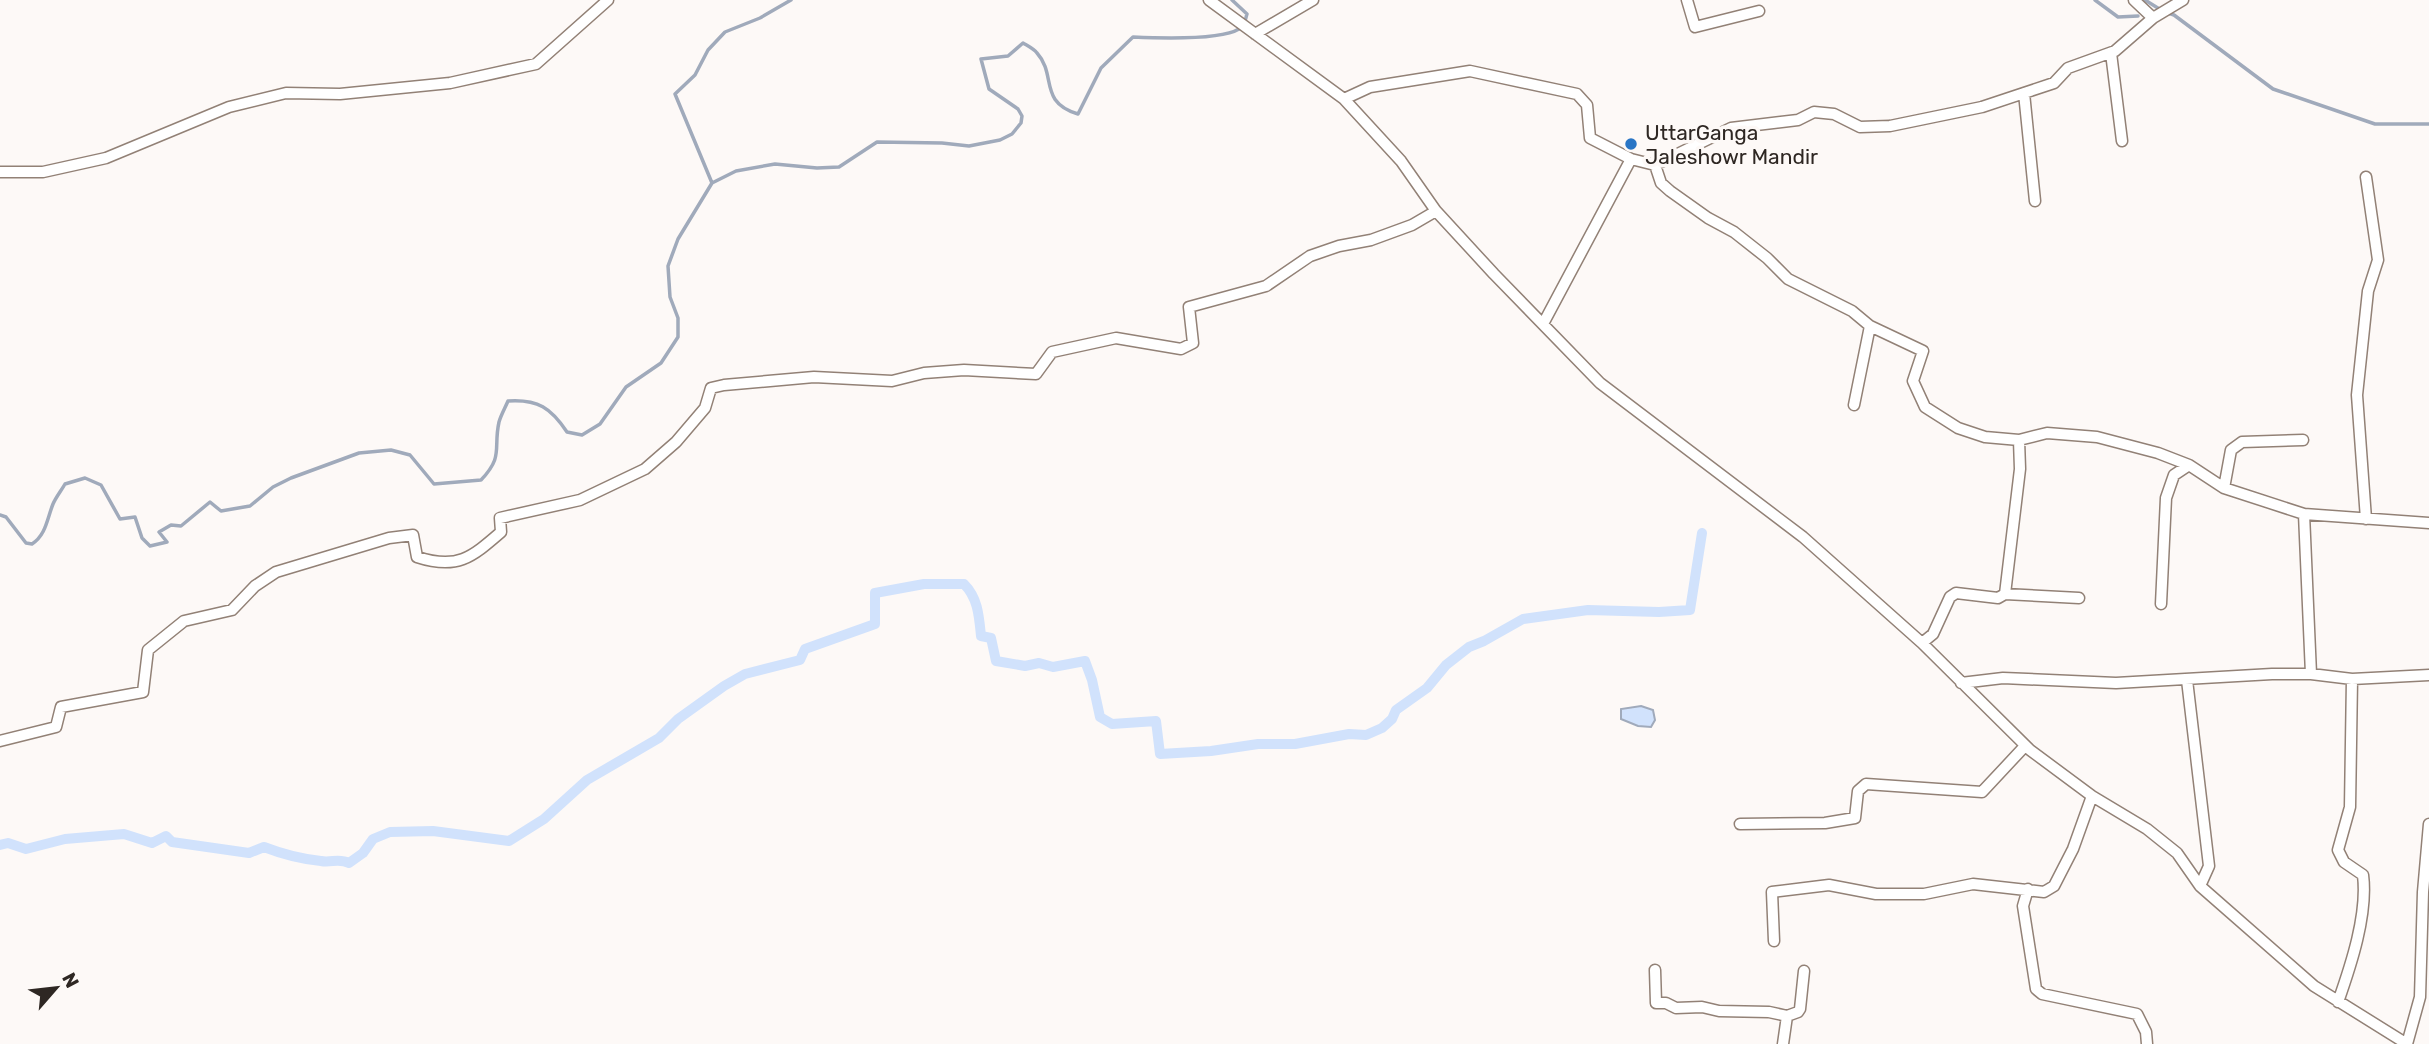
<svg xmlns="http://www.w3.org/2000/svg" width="2429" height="1044" viewBox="0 0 2429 1044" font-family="Rubik,sans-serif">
<rect width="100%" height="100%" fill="#fdf9f7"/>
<path fill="#d1e2fc" stroke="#a0aabb" stroke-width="2" d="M1641 706 1653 710 1655 720 1651 727 1638 726 1621 719V709Z"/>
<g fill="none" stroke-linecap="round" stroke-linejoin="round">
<path stroke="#a0aabb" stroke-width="3.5" d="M2095 0 2118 17 2138 16
M2145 0 2161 10
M2168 13 2174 15 2273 89 2375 124H2429
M712 183 675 94 695 75 708 50 725 32 760 18 791 0
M0 515 6 517 26 543 32 544C46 535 47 519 53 504 56 497 61 491 65 484L85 478 101 485 120 519 135 517 142 538 150 546 167 542 159 532 171 525 181 526 210 502 221 511 250 506 273 487 291 478 359 453 391 450 410 455 434 484 481 480C504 456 493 449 499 422 501 415 505 408 508 401 538 399 551 408 567 432L582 435 600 424 626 387 661 363 678 337V318L670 297 668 266 678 239 712 183 736 171 775 164 817 168 839 167 877 142 942 143 969 146 1000 140 1012 134 1021 123 1022 116 1018 109 989 89 981 59 1008 56 1023 43C1028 46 1034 49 1037 53 1057 75 1038 102 1078 114L1101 68 1133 37C1156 38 1221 40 1239 29 1245 26 1245 20 1247 14L1232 0"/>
<path stroke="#d1e2fc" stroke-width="10" d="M0 845 8 843 26 849 65 839 124 834 152 843 166 836 172 842 249 853 264 847C282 854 301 859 321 861 331 863 339 858 349 863L363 853 373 839 390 832 433 831 509 841 544 819 587 780 659 738 678 719 724 686 745 674 800 660 805 649 875 624V593L924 584H964C978 598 979 616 981 636L991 638 996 661 1025 666 1039 663 1053 667 1085 661 1092 680 1100 717 1112 724 1156 721 1160 754 1211 751 1258 744H1295L1349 734 1366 735 1382 728 1392 719 1396 710 1427 688 1446 665 1469 647 1484 641 1523 619 1588 610 1659 612 1690 610 1702 533"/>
<g stroke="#928176" stroke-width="13">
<path id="street" d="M1209 0 1344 99 1401 161 1436 211 1494 274 1600 383 1803 537 1922 643 2030 750 2092 796 2147 829 2177 853 2200 886 2314 986 2407 1044
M1687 0 1695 27 1759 11
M2134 0 2153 18
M1255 34 1313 0
M2111 53 2122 141
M2024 93 2035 201
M1344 99 1370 87 1470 71 1577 94 1587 105 1590 138 1631 159
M1655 165 1731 128 1798 120 1814 112 1834 114 1860 127 1890 126 1982 107 2054 83 2068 68 2115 51 2153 18 2183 0
M0 172H43L106 158 229 107 286 93 340 94 450 83 536 64 608 0
M1543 324 1631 159 1655 165 1661 183 1670 191 1708 218 1734 232 1767 258 1788 279 1852 311 1870 326 1923 351 1913 381 1925 407 1958 428 1985 437 2019 440 2047 433 2097 437 2158 453 2189 465 2224 488 2304 514 2429 523
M1854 405 1870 326
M2224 488 2231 450 2242 442 2303 440
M2304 514 2311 674
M2366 519 2357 395 2368 291 2378 260 2366 177
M2005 594 2079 598
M2161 604 2166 498 2174 475 2189 465
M1922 643 1933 634 1950 597 1956 593 1998 598 2005 594 2020 469 2019 440
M2187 680 2209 866 2200 886
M1961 683 2003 678 2116 683 2272 674H2311L2352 679 2429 675
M0 741 56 727 61 707 143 692 148 650 184 621 232 610 255 586 276 572 389 538 413 535 417 557C457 570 471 558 501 532L500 518 580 500 645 469 676 442 705 408 711 388 724 385 814 377 892 381 924 373 964 370 1036 374 1052 352 1116 338 1181 349 1193 343 1189 307 1266 286 1310 256 1339 246 1371 240 1412 225 1436 211
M1740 824 1825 823 1855 818 1858 791 1866 784 1982 792 2025 746
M2028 889 2023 906 2036 989 2042 994 2137 1014 2146 1032 2147 1044
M1774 941 1772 892 1829 885 1876 894H1924L1973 884 2044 892 2054 886 2073 849 2092 796
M1655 970 1656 1003H1666L1676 1008 1702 1007 1719 1011 1769 1012 1787 1016
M2338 1002C2351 965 2368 914 2363 875L2344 862 2338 850 2350 807 2352 679
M1783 1044 1787 1016 1798 1012 1800 1009 1804 971
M2407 1044 2420 997 2423 892 2429 824"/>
</g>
<use href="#street" stroke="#fff" stroke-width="10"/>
</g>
<circle fill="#2975c5" stroke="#fdf9f7" stroke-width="2.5" cx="1631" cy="144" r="7"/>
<g text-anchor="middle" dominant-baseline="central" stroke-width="7" stroke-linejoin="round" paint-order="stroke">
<g font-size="21" fill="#2e2723" stroke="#fdf9f7" text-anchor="start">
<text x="1645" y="132">UttarGanga<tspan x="1645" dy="24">Jaleshowr Mandir</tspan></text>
</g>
</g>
<g transform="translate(56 988) rotate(62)" stroke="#fdf9f7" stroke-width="5" paint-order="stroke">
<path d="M0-5L12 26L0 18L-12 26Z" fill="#2e2723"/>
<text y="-10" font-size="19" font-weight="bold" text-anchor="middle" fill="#2e2723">N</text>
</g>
</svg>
